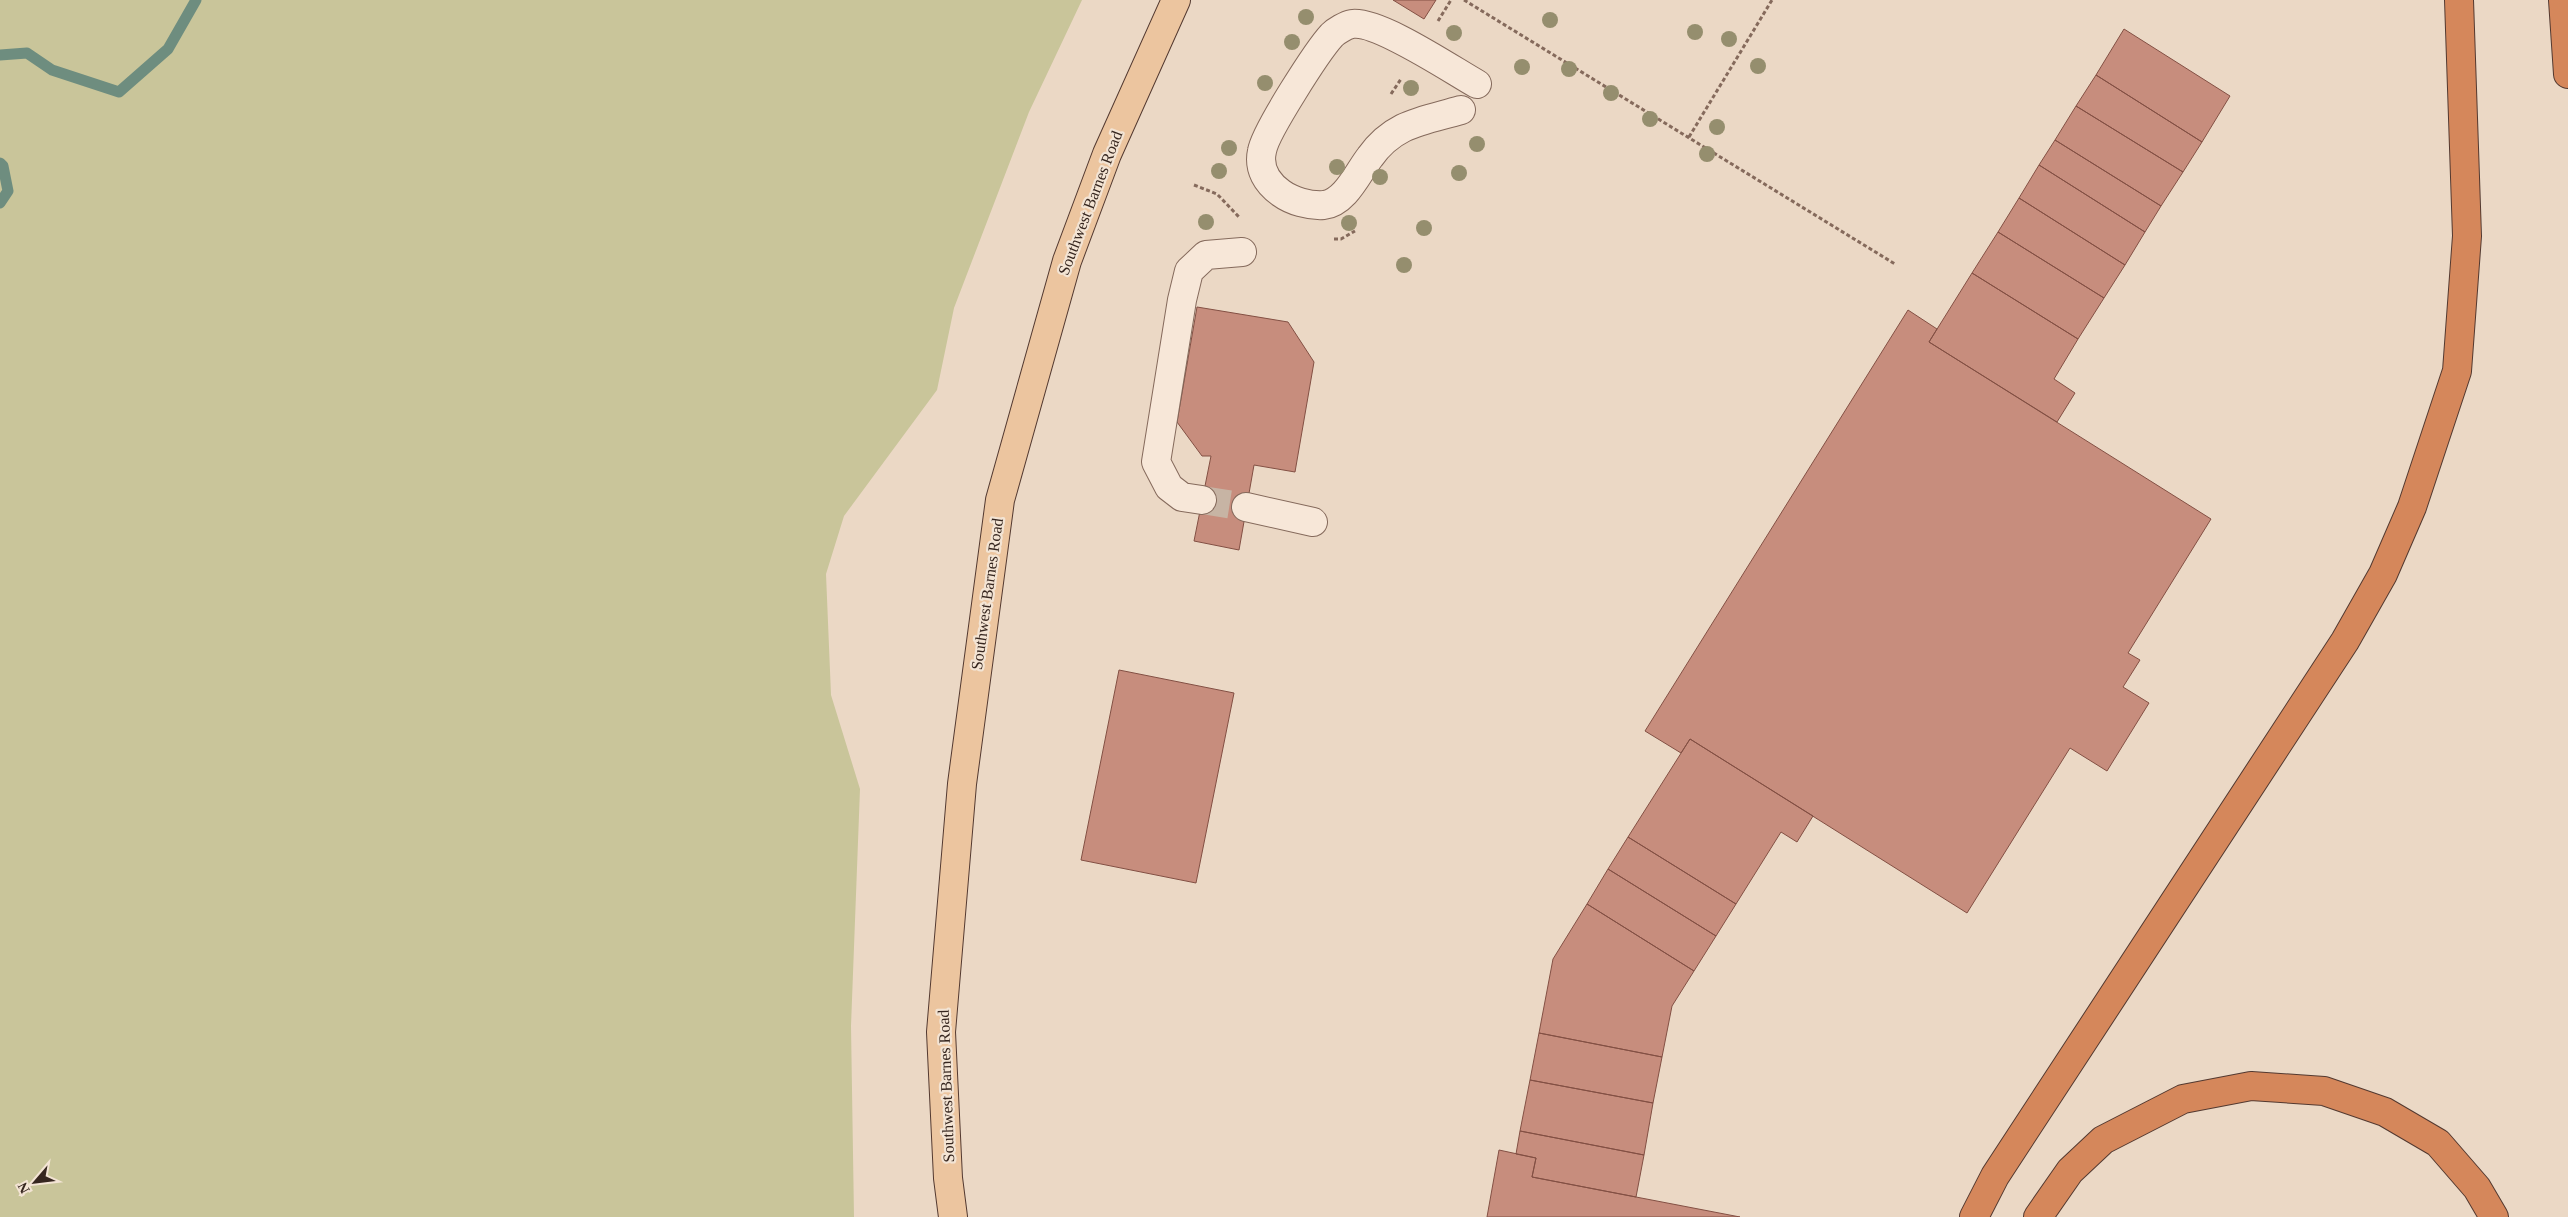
<svg xmlns="http://www.w3.org/2000/svg" width="2568" height="1217" viewBox="0 0 2568 1217" font-family="'Times New Roman',serif">
<rect width="100%" height="100%" fill="#ebd8c5"/>
<path fill="#c9c59a" d="M0 0H1082L1029 112 954 308 937 390 844 516 826 574 831 695 860 789 851 1026 854 1217H0Z"/>
<g fill="none" stroke-linecap="round" stroke-linejoin="round">
<path stroke="#6e8d7f" stroke-width="11" d="M0 55 27 53 52 70 119 92 168 49 196 0
M0 163 3 166 8 191 0 203"/>
</g>
<path fill="#c78d7d" stroke="#835044" d="M1393 0H1436L1424 19Z
M2124 29 2230 96 2202 142 2096 75Z
M2096 75 2202 142 2183 172 2076 106Z
M2076 106 2183 172 2161 206 2055 140Z
M2055 140 2161 206 2145 232 2039 165Z
M2039 165 2145 232 2125 265 2019 198Z
M2019 198 2125 265 2104 298 1998 232Z
M1998 232 2104 298 2078 339 1972 273Z
M1972 273 2078 339 2054 379 2075 393 2057 422 1929 342Z
M1197 307 1288 322 1314 362 1295 472 1254 465 1239 550 1194 541 1211 456H1202L1177 422Z
M1908 310 1937 329 1929 342 2211 519 2128 653 2140 660 2123 687 2149 703 2107 771 2070 748 1967 913 1690 739 1681 753 1645 731Z
M1119 670 1234 693 1196 883 1081 860Z
M1690 739 1813 816 1797 842 1781 832 1736 904 1628 837Z
M1628 837 1736 904 1716 936 1608 869Z
M1608 869 1716 936 1694 971 1587 904Z
M1587 904 1694 971 1672 1006 1662 1057 1539 1033 1553 959Z
M1539 1033 1662 1057 1653 1103 1530 1080Z
M1530 1080 1653 1103 1644 1155 1520 1131Z
M1520 1131 1644 1155 1636 1197 1532 1177 1536 1158 1516 1154Z
M1499 1150 1536 1158 1532 1177 1740 1217H1487Z"/>
<g fill="none" stroke-linecap="round" stroke-linejoin="round">
<path stroke="#c7b4a4" stroke-width="28" stroke-dasharray="28 14" stroke-linecap="butt" d="M1202 500 1246 507"/>
<g stroke="#856a5c" stroke-width="30">
<path id="minor" d="M1461 110C1423 121 1394 123 1370 157 1358 172 1346 202 1324 205 1309 206 1292 201 1281 193 1267 183 1258 169 1262 151 1265 132 1318 50 1332 35 1336 31 1346 25 1352 24 1378 20 1452 70 1477 84
M1202 500 1182 497 1169 487 1156 462 1182 300 1189 271 1206 255 1242 252
M1246 507 1313 522"/>
</g>
<g stroke="#533930" stroke-width="30">
<path id="major" d="M953 1217 948 1178 941 1032 962 784 1000 500 1067 261 1107 154 1176 0"/>
</g>
<g stroke="#533930" stroke-width="30">
<path id="highway" d="M2563 0 2568 74
M1974 1217 1995 1176 2345 641 2383 574 2412 507 2457 371 2467 236 2459 0
M2038 1217 2070 1171 2103 1140 2183 1099 2251 1086 2324 1091 2385 1112 2438 1143 2477 1188 2494 1217"/>
</g>
<path stroke="#856a5c" stroke-width="3" stroke-dasharray="4 2.5" stroke-linecap="butt" d="M1464 0 1895 264
M1438 21 1451 0
M1391 94 1401 79
M1689 137 1772 0
M1194 185 1217 194 1239 217
M1334 239H1341L1355 231"/>
<use href="#minor" stroke="#f7e7d8" stroke-width="28"/>
<use href="#major" stroke="#ecc59f" stroke-width="28"/>
<use href="#highway" stroke="#d5875b" stroke-width="28"/>
</g>
<g fill="#958e6e">
<circle cx="1306" cy="17" r="8"/>
<circle cx="1550" cy="20" r="8"/>
<circle cx="1695" cy="32" r="8"/>
<circle cx="1454" cy="33" r="8"/>
<circle cx="1729" cy="39" r="8"/>
<circle cx="1292" cy="42" r="8"/>
<circle cx="1758" cy="66" r="8"/>
<circle cx="1522" cy="67" r="8"/>
<circle cx="1569" cy="69" r="8"/>
<circle cx="1265" cy="83" r="8"/>
<circle cx="1411" cy="88" r="8"/>
<circle cx="1611" cy="93" r="8"/>
<circle cx="1650" cy="119" r="8"/>
<circle cx="1717" cy="127" r="8"/>
<circle cx="1477" cy="144" r="8"/>
<circle cx="1229" cy="148" r="8"/>
<circle cx="1707" cy="154" r="8"/>
<circle cx="1337" cy="167" r="8"/>
<circle cx="1219" cy="171" r="8"/>
<circle cx="1459" cy="173" r="8"/>
<circle cx="1380" cy="177" r="8"/>
<circle cx="1206" cy="222" r="8"/>
<circle cx="1349" cy="223" r="8"/>
<circle cx="1424" cy="228" r="8"/>
<circle cx="1404" cy="265" r="8"/>
</g>
<g text-anchor="middle" dominant-baseline="central" stroke-width="4.5" stroke-linejoin="round" paint-order="stroke">
<g font-size="16" fill="#36261f" stroke="#f3e4d4">
<text transform="translate(1090 203) rotate(-69)">Southwest Barnes Road</text>
<text transform="translate(987 594) rotate(-82)">Southwest Barnes Road</text>
<text transform="translate(946 1086) rotate(-92)">Southwest Barnes Road</text>
</g>
</g>
<g transform="translate(35 1182) rotate(242)" stroke="#f3e4d4" stroke-width="4" paint-order="stroke">
<path d="M0-4L9 19L0 12L-9 19Z" fill="#36261f"/>
<text y="-8" font-size="14" font-weight="bold" text-anchor="middle" fill="#36261f">N</text>
</g>
</svg>
